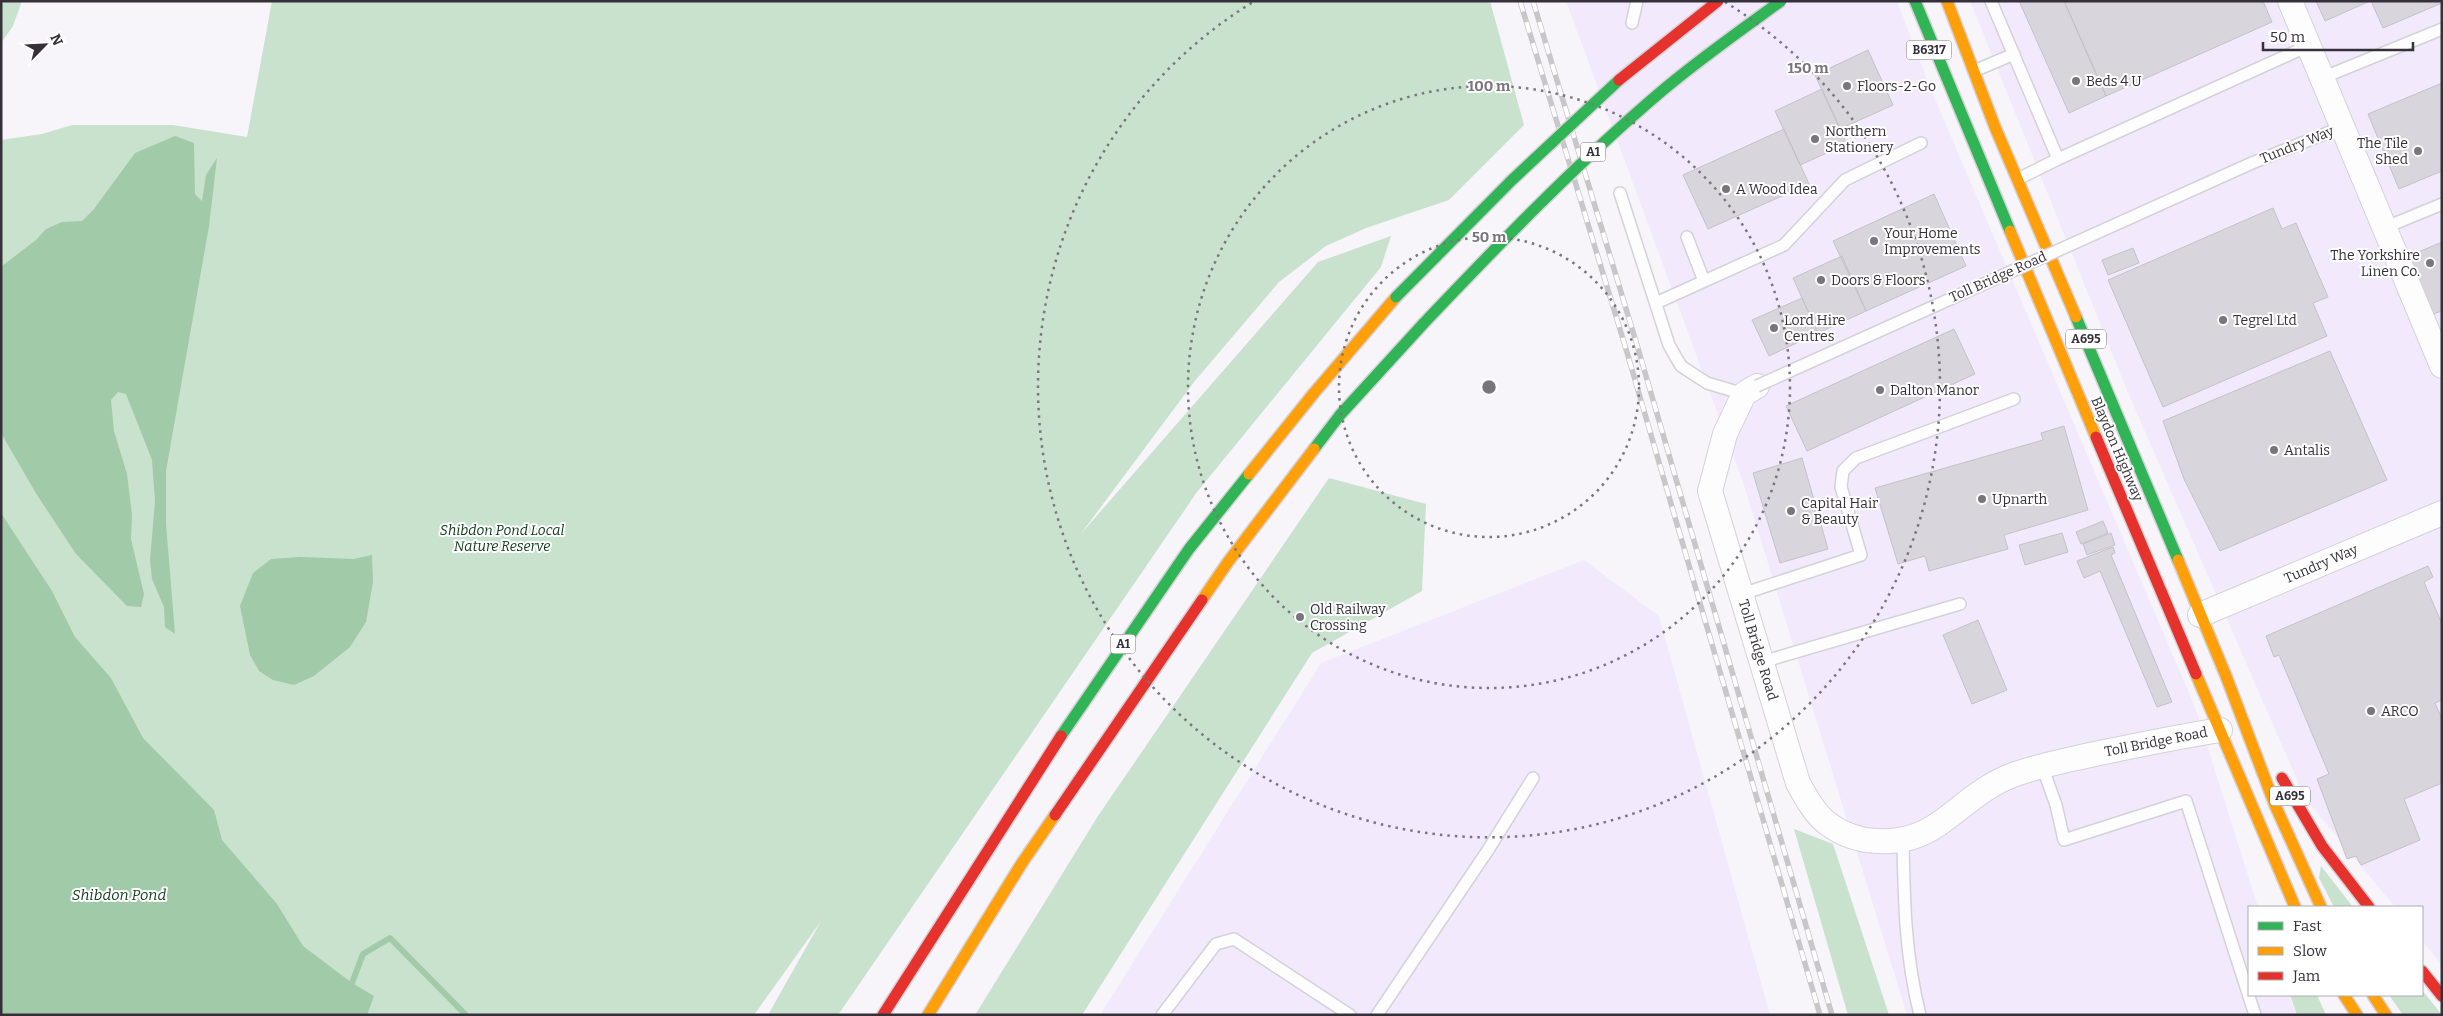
<svg xmlns="http://www.w3.org/2000/svg" width="2443" height="1016" viewBox="0 0 2443 1016" font-family="Bitter,serif">
<rect width="100%" height="100%" fill="#f7f4fa"/>
<path fill="#f3e9fc" d="M1566 1H1897L1929 85 2195 707 2258 907H2249V995H2289L2296 1015H1907L1744 485Z
M1970 1H2442V965L2422 941V907H2395L2305 798 2129 395Z
M1584 560 1659 616 1770 1015H1100L1321 663Z"/>
<path fill="#c8e2cd" d="M1 1H22L13 26 1 43Z
M272 1H1490L1524 125 1449 200 1366 228 1326 246 1279 282 1194 382 1080 535 1318 262 1391 236 1381 267 1197 492 838 1015H768L821 921 754 1015H1V140L42 134 72 125H173L247 137Z
M1329 478 1426 504 1422 591 1312 653 1082 1015H975L1098 816Z
M1794 829 1833 844 1889 1015H1848Z
M2321 866 2353 907H2334L2319 878Z
M2422 990 2442 1015H2403L2389 995H2422Z
M2290 995H2317L2326 1015H2297Z"/>
<path fill="#a1caa9" d="M175 136 194 143 195 194 202 201 206 175 217 158 209 226 166 471V524L175 634 165 627 164 607 152 579 150 560 155 501 152 460 126 394 118 392 111 400 114 431 127 474 132 515 131 539 144 594 141 607 127 606 76 554 37 495 1 433 2 266 36 240 46 229 62 222 82 221 94 209 135 153Z
M1 513 52 591 75 637 111 678 143 738 214 810 222 840 277 904 303 946 352 983 374 996 367 1015H1Z
M372 555 373 582 366 622 350 647 314 676 294 685 273 680 259 671 250 655 240 606 253 573 271 559 300 557 354 559Z"/>
<g fill="none" stroke-linecap="round" stroke-linejoin="round">
<path stroke="#a1caa9" stroke-width="6" d="M352 983 363 954 390 938 466 1015"/>
</g>
<path fill="#d9d5dc" stroke="#c5c1c8" d="M2019 1H2064L2106 96 2069 113Z
M2064 1H2263L2272 22 2106 96Z
M2316 1H2370L2325 21Z
M2371 1H2442V3L2383 28Z
M1868 50 1893 105 1840 129 1815 75Z
M2442 83V171L2399 189 2368 114Z
M1822 89 1847 144 1800 165 1775 111Z
M1784 129 1809 184 1708 229 1683 175Z
M1934 194 1966 266 1866 311 1833 241Z
M2273 208 2282 229 2296 223 2328 297 2313 303 2327 336 2163 407 2108 280Z
M2442 242V311L2433 314 2409 256Z
M2133 248 2139 263 2108 275 2102 260Z
M1842 256 1866 311 1818 333 1793 278Z
M1802 298 1818 333 1769 356 1752 320Z
M1954 329 1975 374 1807 451 1786 406Z
M2330 351 2387 480 2220 551 2184 479 2163 421Z
M2064 426 2088 510 2004 535 2008 549 1929 571 1925 556 1898 564 1875 488 2043 440 2041 433Z
M1802 458 1828 549 1780 563 1753 473Z
M2103 521 2108 533 2081 544 2076 532Z
M2062 533 2068 552 2025 565 2019 545Z
M2111 533 2115 545 2087 555 2083 544Z
M2113 547 2115 553 2111 555 2172 702 2157 707 2100 571 2084 578 2077 561Z
M2428 566 2433 577 2424 582 2442 624V700L2435 703 2442 719V783L2404 799 2420 840 2361 865 2356 856 2347 859 2317 779 2329 774 2279 655 2274 657 2266 636Z
M1978 620 2007 690 1972 704 1943 635Z"/>
<g fill="none" stroke-linecap="round" stroke-linejoin="round">
<g stroke="#d4d1d8" stroke-width="14">
<path id="lane" d="M1991 1 2058 159
M1632 23 1637 1
M1974 71 2014 54
M2322 78 2442 29
M2252 163 2342 127
M2018 179 2058 159 2308 46
M1620 193 1669 345 1681 366 1707 383 1744 394
M2384 228 2442 204
M1687 237 1704 281
M1656 303 1784 245 1845 180 1921 143
M1742 594 1861 555 1841 487 1843 471 1856 458 2014 399
M1762 662 1960 604
M2042 766 2056 805 2064 840 2186 801 2255 1015
M1903 840C1904 900 1905 956 1920 1015
M1162 1015 1216 944 1234 939 1350 1015
M1377 1015 1488 850 1533 778"/>
</g>
<g stroke="#d4d1d8" stroke-width="26">
<path id="street" d="M2290 1 2442 366
M1757 386 1744 394 1725 434 1710 491 1798 783C1806 797 1814 813 1827 823 1858 847 1905 847 1937 825 1962 808 1983 786 2013 775 2037 766 2064 761 2090 755 2133 746 2176 737 2220 730
M2200 615 2442 513"/>
</g>
<g stroke="#d4d1d8" stroke-width="14">
<path id="fast" d="M1915 1 2010 231
M2076 317 2178 560
M1314 449 1340 415 1424 323
M1061 736 1189 549 1249 474"/>
</g>
<g stroke="#d4d1d8" stroke-width="14">
<path id="slow" d="M1947 1 1995 127 2076 317
M2010 231 2096 437
M1249 474 1314 393 1396 297
M2178 560 2226 676 2275 805 2321 907
M1202 600 1228 562 1314 449
M2196 674 2295 907
M2344 995 2357 1015
M2373 995 2386 1015
M928 1015 1022 863 1055 815"/>
</g>
<g stroke="#d4d1d8" stroke-width="14">
<path id="jam" d="M2096 437 2196 674
M2282 778 2322 846 2369 907
M1055 815 1202 600
M2422 971 2442 996
M883 1015 1061 736"/>
</g>
<use href="#lane" stroke="#fefdfe" stroke-width="11"/>
<use href="#street" stroke="#fefdfe" stroke-width="24"/>
<use href="#fast" stroke="#30b455" stroke-width="11"/>
<use href="#slow" stroke="#ff9f0a" stroke-width="11"/>
<use href="#jam" stroke="#e5322d" stroke-width="11"/>
<g stroke="#c7c6c9" stroke-width="5.5">
<path id="rail" d="M1520 1 1626 349 1820 1015
M1533 1 1637 345 1832 1015"/>
</g>
<use href="#rail" stroke="#fff" stroke-width="4" stroke-dasharray="11" stroke-linecap="butt"/>
<g stroke="#d4d1d8" stroke-width="14" stroke-linecap="butt">
<path id="lane-bridge" d="M1757 386 2252 163"/>
</g>
<g stroke="#d4d1d8" stroke-width="14" stroke-linecap="butt">
<path id="fast-bridge" d="M1396 297 1512 180 1619 80
M1424 323C1501 242 1578 162 1663 90 1701 58 1741 30 1781 1"/>
</g>
<g stroke="#d4d1d8" stroke-width="14" stroke-linecap="butt">
<path id="jam-bridge" d="M1619 80 1718 1"/>
</g>
<use href="#lane-bridge" stroke="#fefdfe" stroke-width="11"/>
<use href="#fast-bridge" stroke="#30b455" stroke-width="11"/>
<use href="#jam-bridge" stroke="#e5322d" stroke-width="11"/>
</g>
<g fill="none" stroke="#79757d" stroke-width="2.5" stroke-dasharray="2.5 5">
<circle cx="1489" cy="387" r="150"/>
<circle cx="1489" cy="387" r="301"/>
<path d="M1725 2A451 451 0 1 1 1253 2"/>
</g>
<g fill="#79757d" stroke="#fff" stroke-width="2">
<circle cx="2076" cy="81" r="5"/>
<circle cx="1847" cy="86" r="5"/>
<circle cx="1815" cy="139" r="5"/>
<circle cx="2418" cy="151" r="5"/>
<circle cx="1726" cy="189" r="5"/>
<circle cx="1874" cy="241" r="5"/>
<circle cx="2430" cy="263" r="5"/>
<circle cx="1821" cy="280" r="5"/>
<circle cx="2223" cy="320" r="5"/>
<circle cx="1774" cy="328" r="5"/>
<circle cx="1880" cy="390" r="5"/>
<circle cx="2274" cy="450" r="5"/>
<circle cx="1982" cy="499" r="5"/>
<circle cx="1791" cy="511" r="5"/>
<circle cx="1300" cy="617" r="5"/>
<circle cx="2371" cy="711" r="5"/>
</g>
<g text-anchor="middle" dominant-baseline="central" stroke-width="4" stroke-linejoin="round" paint-order="stroke">
<g fill="#fff" stroke="#726e74" stroke-width="1">
<rect x="1906.5" y="40.5" width="45" height="19" rx="4"/>
<rect x="1580.5" y="142.5" width="25" height="19" rx="4"/>
<rect x="2066" y="329.5" width="40" height="19" rx="4"/>
<rect x="1110.5" y="634.5" width="25" height="19" rx="4"/>
<rect x="2270" y="786.5" width="40" height="19" rx="4"/>
</g>
<g font-size="12" font-weight="bold" fill="#353039">
<text x="1929" y="50">B6317</text>
<text x="1593" y="152">A1</text>
<text x="2086" y="339">A695</text>
<text x="1123" y="644">A1</text>
<text x="2290" y="796">A695</text>
</g>
<g font-size="14" fill="#353039" stroke="#fff" text-anchor="start">
<text x="2086" y="81">Beds 4 U</text>
<text x="1857" y="86">Floors-2-Go</text>
<text x="1825" y="131">Northern<tspan x="1825" dy="16">Stationery</tspan></text>
<text x="2408" y="143" text-anchor="end">The Tile<tspan x="2408" dy="16">Shed</tspan></text>
<text x="1736" y="189">A Wood Idea</text>
<text x="1884" y="233">Your Home<tspan x="1884" dy="16">Improvements</tspan></text>
<text x="2420" y="255" text-anchor="end">The Yorkshire<tspan x="2420" dy="16">Linen Co.</tspan></text>
<text x="1831" y="280">Doors &amp; Floors</text>
<text x="1784" y="320">Lord Hire<tspan x="1784" dy="16">Centres</tspan></text>
<text x="2233" y="320">Tegrel Ltd</text>
<text x="1890" y="390">Dalton Manor</text>
<text x="2284" y="450">Antalis</text>
<text x="1992" y="499">Upnarth</text>
<text x="1801" y="503">Capital Hair<tspan x="1801" dy="16">&amp; Beauty</tspan></text>
<text x="1310" y="609">Old Railway<tspan x="1310" dy="16">Crossing</tspan></text>
<text x="2381" y="711">ARCO</text>
</g>
<g font-size="14" fill="#353039" stroke="#fff">
<text transform="translate(2297 145) rotate(-22)">Tundry Way</text>
<text transform="translate(1998 277) rotate(-24)">Toll Bridge Road</text>
<text transform="translate(2117 449) rotate(67)">Blaydon Highway</text>
<text transform="translate(2321 564) rotate(-23)">Tundry Way</text>
<text transform="translate(1758 650) rotate(73)">Toll Bridge Road</text>
<text transform="translate(2156 742) rotate(-11)">Toll Bridge Road</text>
</g>
<g font-size="14" font-style="italic" fill="#0b3918" stroke="#fff">
<text x="502" y="530">Shibdon Pond Local<tspan x="502" dy="16">Nature Reserve</tspan></text>
</g>
<g font-size="15" font-style="italic" fill="#164221" stroke="#fff">
<text x="119" y="895">Shibdon Pond</text>
</g>
</g>
<circle cx="1489" cy="387" r="8" fill="#79757d" stroke="#fff" stroke-width="2.5"/>
<g font-size="15" text-anchor="middle" font-weight="bold" fill="#79757d" stroke="#fff" stroke-width="4" stroke-linejoin="round" paint-order="stroke">
<text x="1808" y="73">150 m</text>
<text x="1489" y="91">100 m</text>
<text x="1489" y="242">50 m</text>
</g>
<rect width="2443" height="1016" fill="none" stroke="#353039" stroke-width="5"/>
<rect x="2248" y="906" width="175" height="90" fill="#ffffff" stroke="#aeacb0"/>
<rect x="2258" y="922" width="25" height="8" fill="#30b455" stroke="#aeacb0"/>
<text x="2293" y="931" font-size="15" fill="#353039">Fast</text>
<rect x="2258" y="947" width="25" height="8" fill="#ff9f0a" stroke="#aeacb0"/>
<text x="2293" y="956" font-size="15" fill="#353039">Slow</text>
<rect x="2258" y="972" width="25" height="8" fill="#e5322d" stroke="#aeacb0"/>
<text x="2293" y="981" font-size="15" fill="#353039">Jam</text>
<g transform="translate(45 45) rotate(66)" stroke="#ffffff" stroke-width="4" paint-order="stroke">
<path d="M0-4L9 19L0 12L-9 19Z" fill="#353039"/>
<text y="-8" font-size="14" font-weight="bold" text-anchor="middle" fill="#353039">N</text>
</g>
<path d="M2263 42v8h150v-8" fill="none" stroke="#353039" stroke-width="2.5"/>
<text x="2270" y="42" font-size="15" fill="#353039" stroke="#ffffff" stroke-width="4" paint-order="stroke">50 m</text>
</svg>
